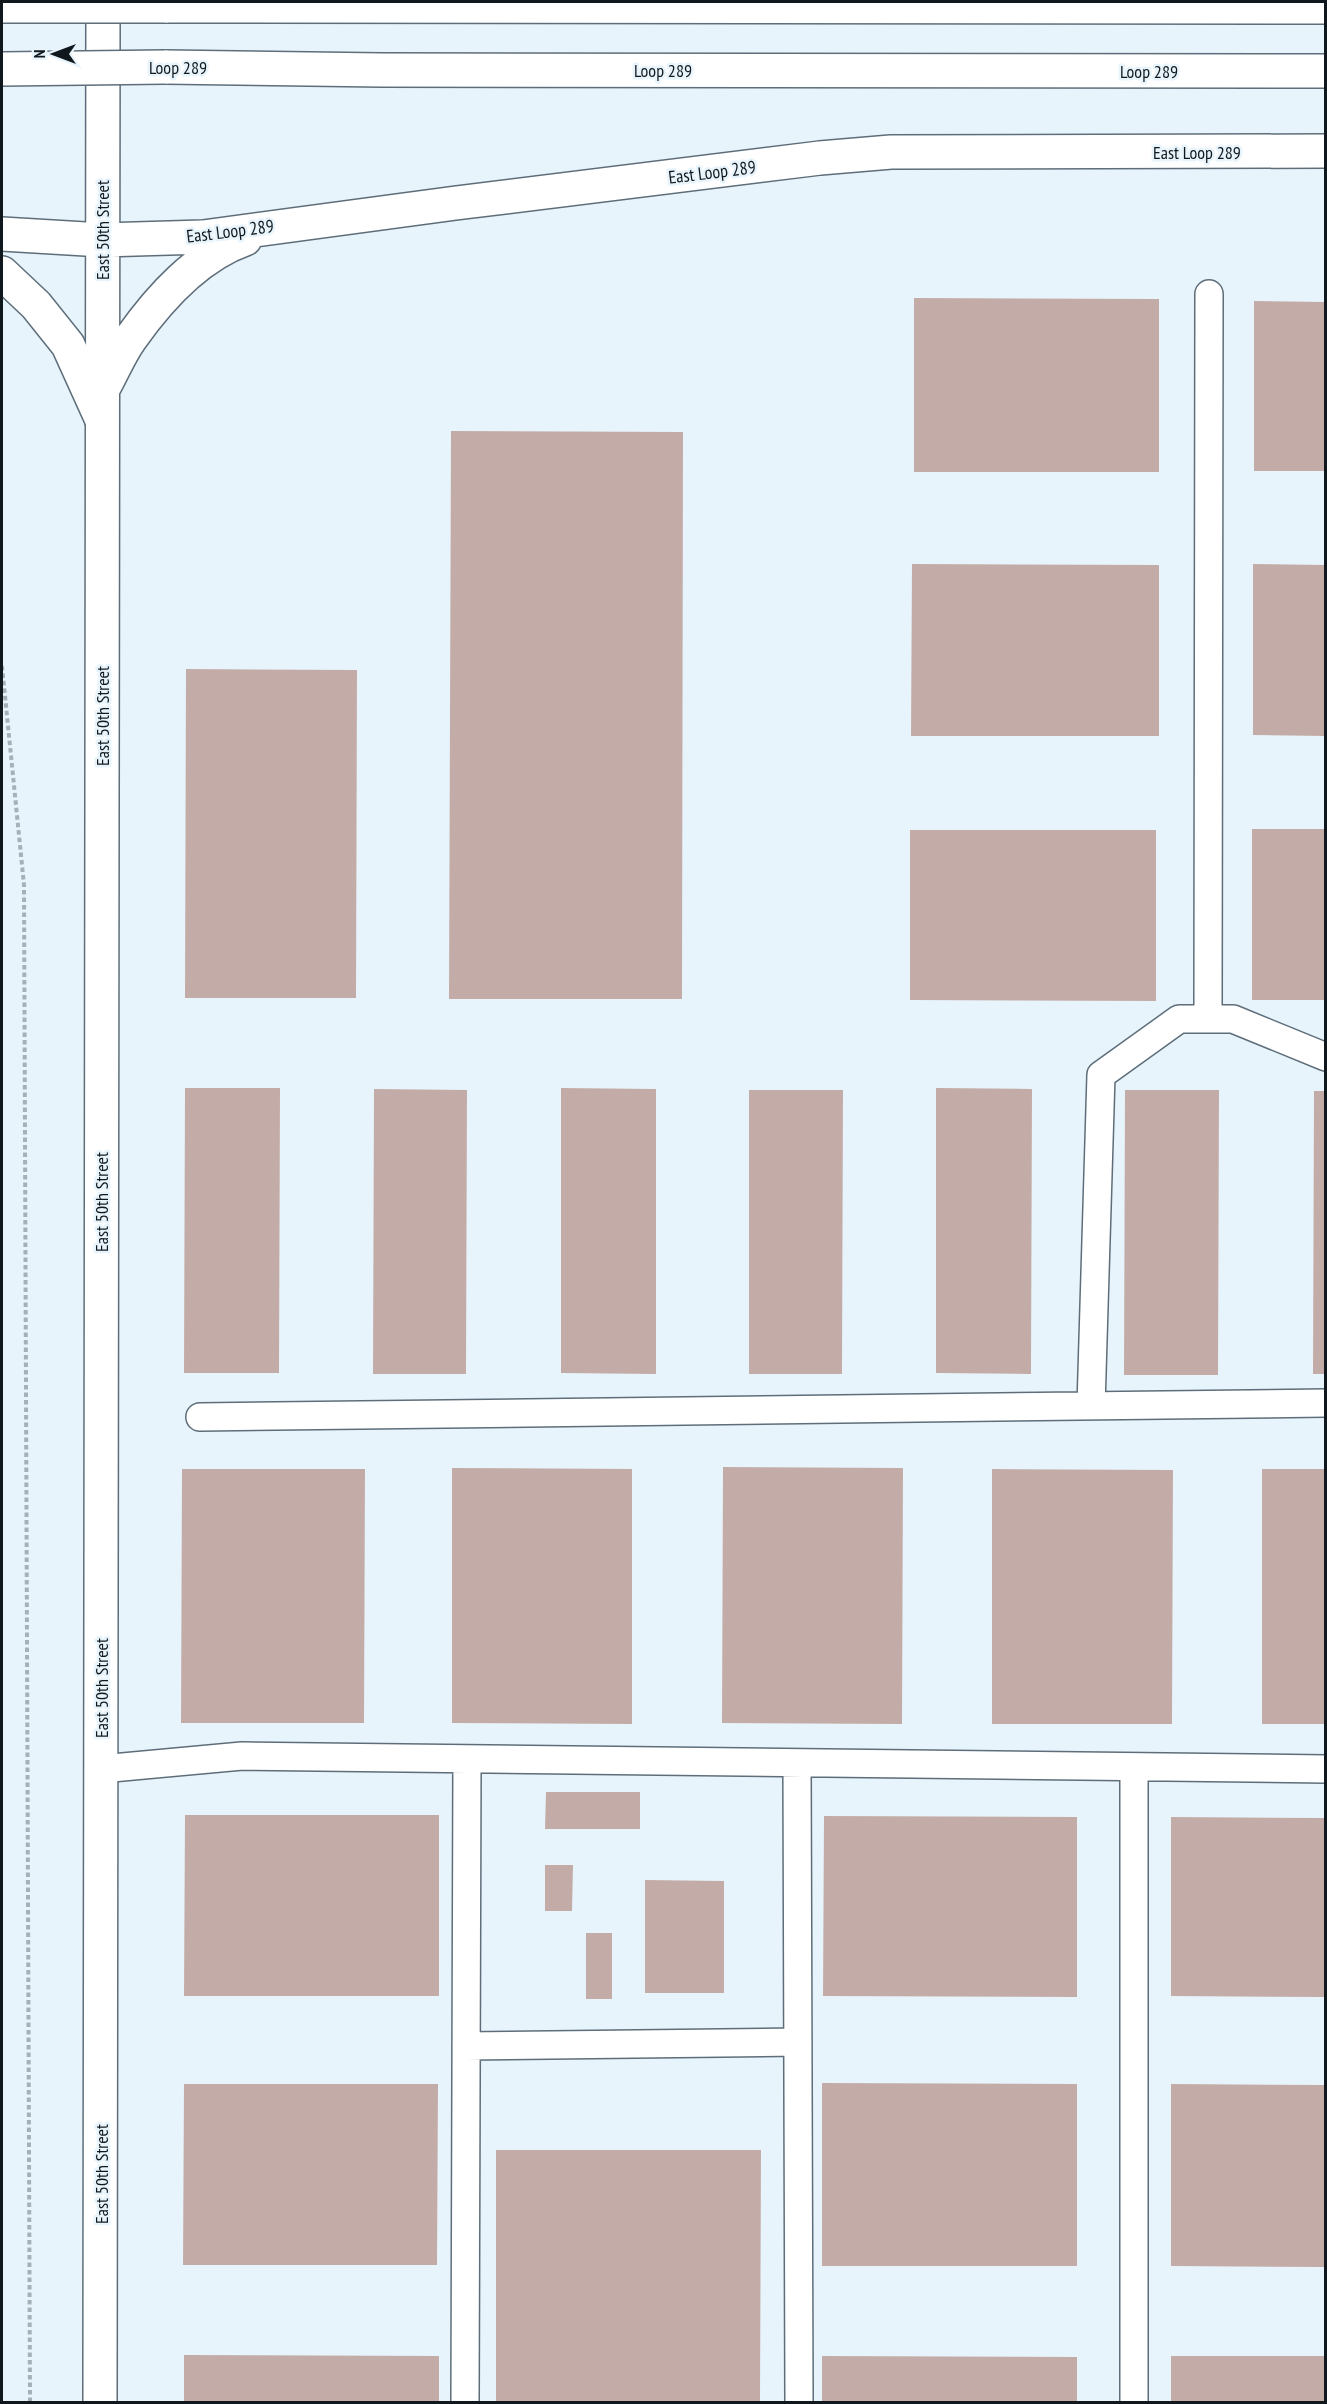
<svg xmlns="http://www.w3.org/2000/svg" width="1327" height="2404" viewBox="0 0 1327 2404" font-family="'PT Sans Narrow',sans-serif">
<rect width="100%" height="100%" fill="#e8f4fc"/>
<path fill="#c3aca7" d="M914 298 1159 299V472H914Z
M1254 301 1326 302V471H1254Z
M451 431 683 432 682 999H449Z
M912 564 1159 565V736H911Z
M1253 564 1326 565V736L1253 735Z
M186 669 357 670 356 998H185Z
M1252 829H1326V1000H1252Z
M910 830H1156V1001L910 1000Z
M185 1088H280L279 1373H184Z
M561 1088 656 1089V1374L561 1373Z
M936 1088 1032 1089 1031 1374 936 1373Z
M374 1089 467 1090 466 1374H373Z
M749 1090H843L842 1374H749Z
M1125 1090H1219L1218 1375H1124Z
M1314 1091H1326V1374H1313Z
M723 1467 903 1468 902 1724 722 1723Z
M452 1468 632 1469V1724L452 1723Z
M182 1469H365L364 1723H181Z
M992 1469 1173 1470 1172 1724H992Z
M1262 1469H1326V1724H1262Z
M546 1792H640V1829H545Z
M185 1815H439V1996H184Z
M824 1816 1077 1817V1997L823 1996Z
M1171 1817 1326 1818V1997L1171 1996Z
M545 1865H573L572 1911H545Z
M645 1880 724 1881V1993H645Z
M586 1933H612V1999H586Z
M822 2083 1077 2084V2266H822Z
M184 2084H438L437 2265H183Z
M1171 2084 1326 2085V2267L1171 2266Z
M496 2150H761L760 2402H496Z
M184 2355 439 2356V2402H184Z
M822 2356 1077 2357V2402H822Z
M1171 2356H1326V2402H1171Z"/>
<g fill="none" stroke-linecap="round" stroke-linejoin="round">
<g stroke="#5d6e7a" stroke-width="30">
<path id="minor" d="M1208 1019 1209 294
M1091 1406 1101 1075 1179 1019H1233L1326 1057
M200 1417 1326 1403
M797 1763 799 2402
M1134 1767V2402
M101 1769 242 1756 1326 1769
M466 2046 798 2042
M465 2402 467 1759"/>
</g>
<g stroke="#5d6e7a" stroke-width="36">
<path id="major" d="M102 240 203 237 456 203 820 158 891 152 1326 151
M104 387C113 371 120 353 131 338 160 297 197 256 245 239
M100 2402 103 2"/>
</g>
<g stroke="#5d6e7a" stroke-width="36">
<path id="highway" d="M165 6 1326 7
M165 67 382 70 1326 71
M2 234 102 240
M2 273 36 305 68 345 102 420"/>
</g>
<path stroke="#a5b0b7" stroke-width="4" stroke-dasharray="4.5 3" stroke-linecap="butt" d="M2 666 24 885 30 2402"/>
<use href="#minor" stroke="#fff" stroke-width="27"/>
<use href="#major" stroke="#fff" stroke-width="33"/>
<use href="#highway" stroke="#fff" stroke-width="33"/>
<g stroke="#5d6e7a" stroke-width="36" stroke-linecap="butt">
<path id="highway-bridge" d="M2 6H165
M2 69 165 67"/>
</g>
<use href="#highway-bridge" stroke="#fff" stroke-width="33"/>
</g>
<g text-anchor="middle" dominant-baseline="central" stroke-width="5" stroke-linejoin="round" paint-order="stroke">
<g font-size="18" fill="#11181d" stroke="#e8f4fc">
<text x="178" y="67">Loop 289</text>
<text x="663" y="70">Loop 289</text>
<text x="1149" y="71">Loop 289</text>
<text x="1197" y="152">East Loop 289</text>
<text transform="translate(712 172) rotate(-7)">East Loop 289</text>
<text transform="translate(102 230) rotate(-90)">East 50th Street</text>
<text transform="translate(230 231) rotate(-7)">East Loop 289</text>
<text transform="translate(102 716) rotate(-90)">East 50th Street</text>
<text transform="translate(101 1202) rotate(-90)">East 50th Street</text>
<text transform="translate(101 1688) rotate(-90)">East 50th Street</text>
<text transform="translate(101 2174) rotate(-90)">East 50th Street</text>
</g>
</g>
<rect width="1327" height="2404" fill="none" stroke="#11181d" stroke-width="6"/>
<g transform="translate(54 54) rotate(270)" stroke="#e8f4fc" stroke-width="4.5" paint-order="stroke">
<path d="M0-4.5L10 22L0 15L-10 22Z" fill="#11181d"/>
<text y="-9" font-size="16" font-weight="bold" text-anchor="middle" fill="#11181d">N</text>
</g>
</svg>
